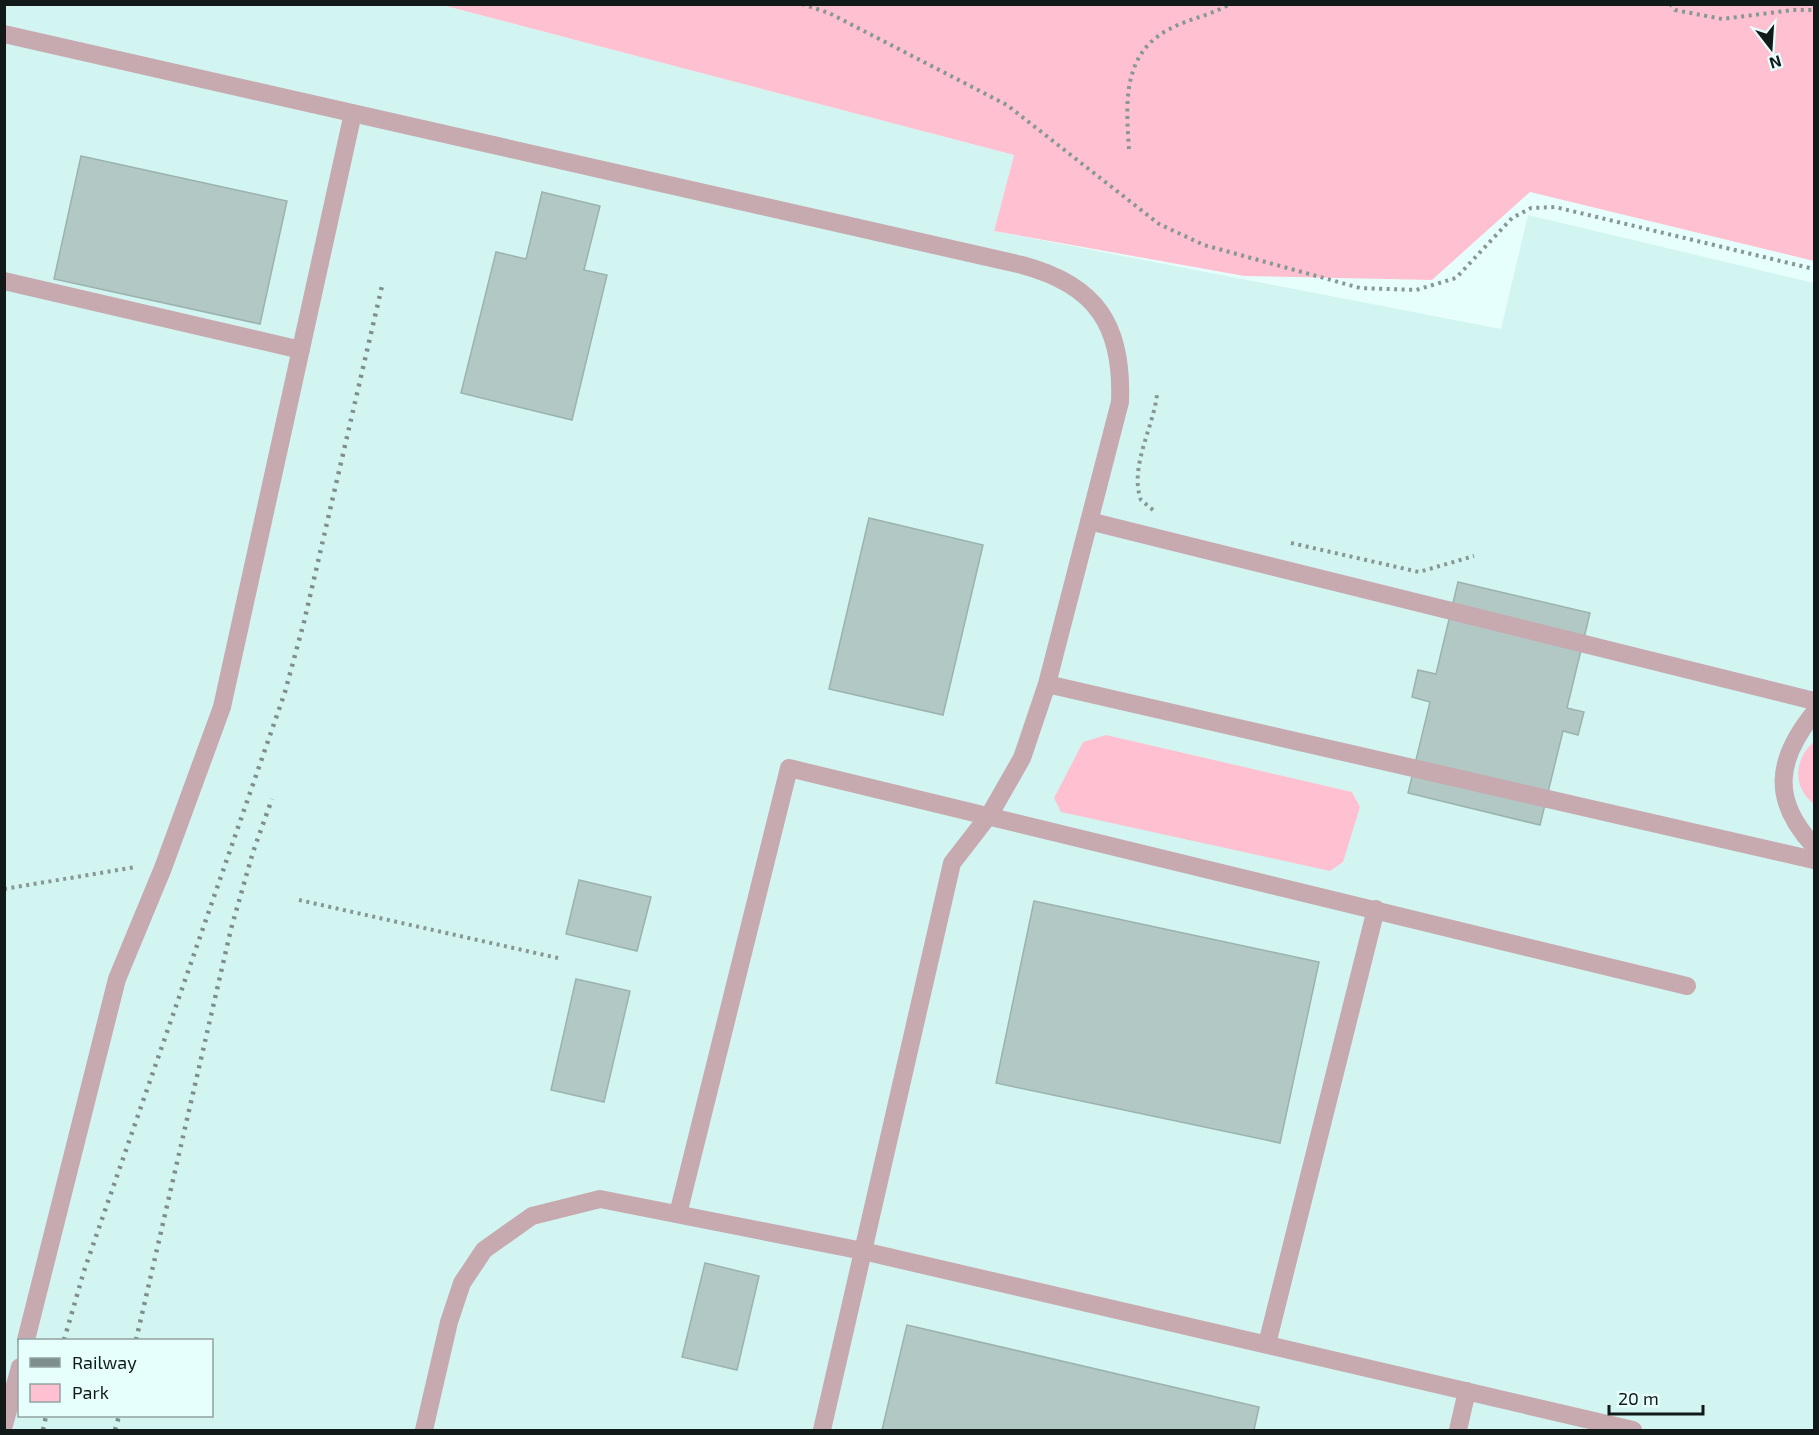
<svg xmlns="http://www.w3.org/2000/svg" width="1819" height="1435" viewBox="0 0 1819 1435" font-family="'Exo 2',sans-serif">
<rect width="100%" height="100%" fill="#e7fffc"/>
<path fill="#d3f5f1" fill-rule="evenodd" d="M5 5H442L1014 155 994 231 1501 329 1528 215 1814 283V1430H5ZM20 1340H212V1416H20Z"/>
<path fill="#ffc1d1" d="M442 5H1814V261L1530 192 1432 280 1244 276 994 231 1014 155Z
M1106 735 1352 792 1360 807 1343 862 1330 871 1061 812 1054 798 1083 742Z
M1814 742V804C1792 788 1794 758 1814 742Z"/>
<path fill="#b1c8c5" stroke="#9bb2af" stroke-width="1.5" d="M81 156 287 201 260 324 54 279Z
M542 192 600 206 584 270 607 275 572 420 461 393 496 252 526 259Z
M869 518 983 545 943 715 829 689Z
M1458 582 1590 613 1567 708 1584 712 1578 735 1563 731 1540 825 1408 793 1430 702 1412 697 1418 670 1436 674Z
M579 880 651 897 637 951 566 934Z
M1034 901 1319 962 1280 1143 996 1083Z
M576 979 630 991 604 1102 551 1090Z
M705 1263 759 1276 737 1370 682 1357Z
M907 1325 1259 1407 1254 1430H882Z"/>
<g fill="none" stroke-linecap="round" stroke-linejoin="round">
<path stroke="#879795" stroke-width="4" stroke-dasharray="3 4.5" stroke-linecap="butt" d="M802 4 829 13 1007 105 1159 224 1204 245 1360 288 1416 290 1456 278 1512 218 1531 208 1555 207 1814 269
M1670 4 1675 10 1722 19 1793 10H1814
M1129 149C1126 105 1122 56 1166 31 1186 19 1210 16 1230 4
M1153 510 1141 500C1129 468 1153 428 1157 395
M1291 543 1419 572 1474 556
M4 889 136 867
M299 900 558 958"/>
<path stroke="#c7a9b0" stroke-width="18" d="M4 34 1022 265C1097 285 1123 326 1120 402L1047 684 1022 758 990 814 952 863 822 1430
M4 281 301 350
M1089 521 1814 701
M1047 684 1814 860
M1814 713C1776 760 1771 800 1814 846
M678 1214 789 768 1687 986
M26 1340 117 979 163 868 222 707 353 113
M1267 1344 1376 909
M4 1425 20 1367
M424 1430 449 1322 462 1283 484 1250 532 1216 600 1199 863 1251 1633 1430
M1458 1430 1467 1391"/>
<path stroke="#7e8e8c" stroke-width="4.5" stroke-dasharray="3 6" stroke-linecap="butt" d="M64 1340 84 1271 285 692 304 622 382 286
M136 1340 231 929 253 852 272 799
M43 1430 46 1416
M115 1430 119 1416"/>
</g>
<rect width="1819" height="1435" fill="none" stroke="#121a19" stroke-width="12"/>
<rect x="18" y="1339" width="195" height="78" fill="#e7fffc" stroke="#92a3a1" stroke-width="1.5"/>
<rect x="30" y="1358" width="30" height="9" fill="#7e8e8c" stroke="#92a3a1" stroke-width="1.5"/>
<text x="72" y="1369" font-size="18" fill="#121a19">Railway</text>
<rect x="30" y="1384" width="30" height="18" fill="#ffc1d1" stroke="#92a3a1" stroke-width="1.5"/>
<text x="72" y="1399" font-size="18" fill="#121a19">Park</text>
<g transform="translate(1771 48) rotate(163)" stroke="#e7fffc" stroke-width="4.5" paint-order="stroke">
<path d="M0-4.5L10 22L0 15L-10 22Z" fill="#121a19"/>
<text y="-9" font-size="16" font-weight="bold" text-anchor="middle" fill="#121a19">N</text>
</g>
<path d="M1609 1405v9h94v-9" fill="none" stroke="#121a19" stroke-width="3"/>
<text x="1618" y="1405" font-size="18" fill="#121a19" stroke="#e7fffc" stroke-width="4.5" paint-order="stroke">20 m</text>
</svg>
